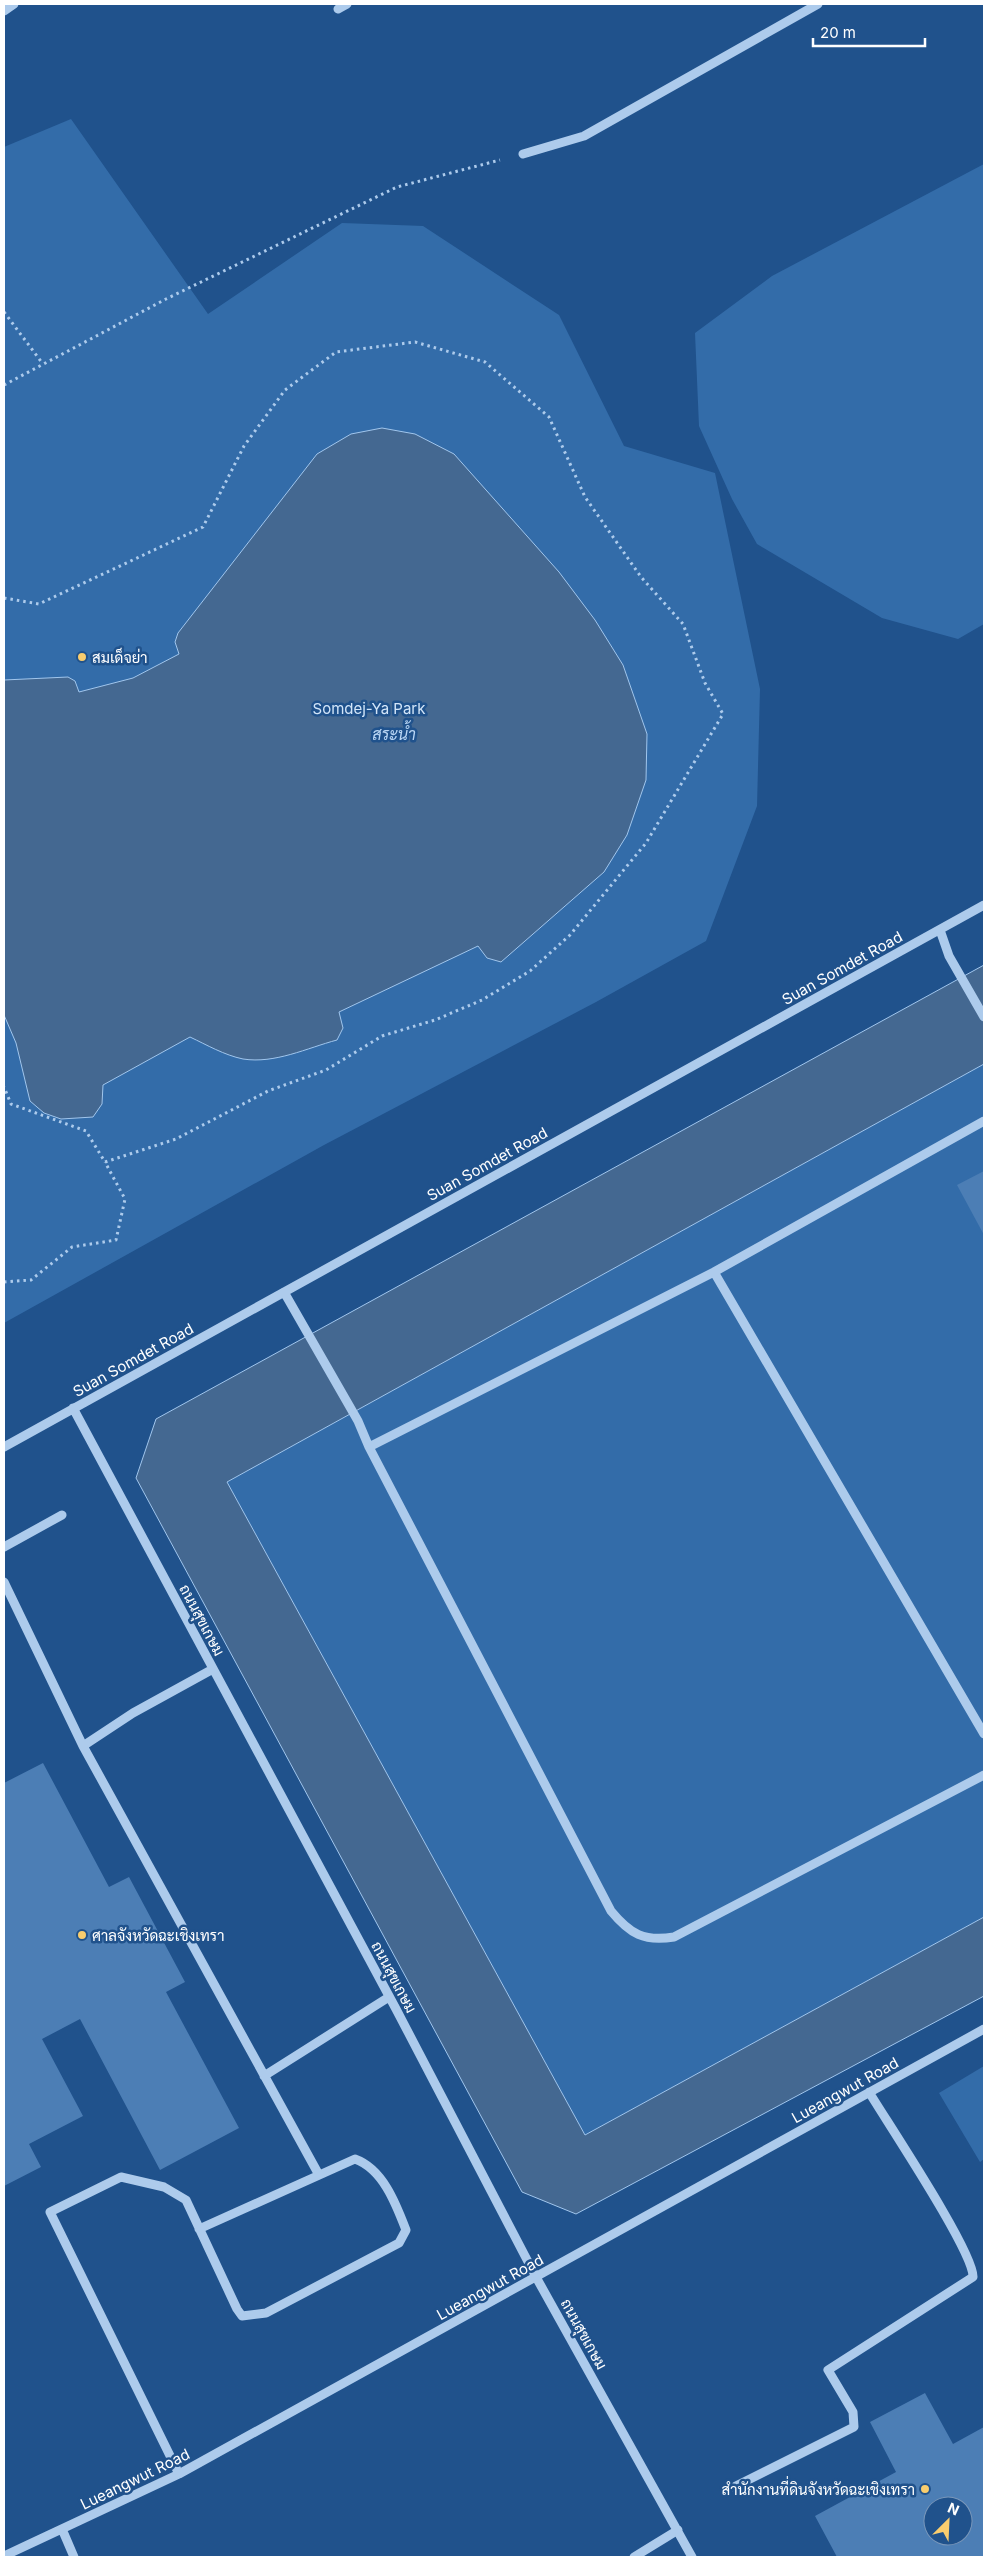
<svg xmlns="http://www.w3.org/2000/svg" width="988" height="2561" viewBox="0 0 988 2561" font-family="Inter,Sarabun,sans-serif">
<rect width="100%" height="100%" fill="#20528c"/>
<path fill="#336ca9" d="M71 119 208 314 342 223 423 226 559 315 624 446 715 473 760 689 757 806 706 941 596 1002 324 1145 4 1323V147Z
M984 164V624L958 639 882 618 757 544 732 499 699 426 695 333 772 276Z
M984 1064V1917L585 2135 227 1482Z
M984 2066V2159L980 2162 939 2093Z"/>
<path fill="#446891" stroke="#a1c6ed" d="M382 428 415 434 454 454 559 572 595 620 623 665 647 734 646 780 627 835 604 872 501 962 487 958 478 946 339 1012 343 1028 337 1040C307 1048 275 1064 243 1059 224 1055 207 1045 190 1037L103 1085 102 1104 93 1117 61 1119 44 1113 30 1101 16 1043 4 1015V680L68 677 75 681 79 692 133 678 179 654 175 642 178 633 317 454 351 434Z
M984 965V1064L227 1482 585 2135 984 1917V1996L576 2214 522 2192 136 1478 156 1419Z"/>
<path fill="#4c7eb5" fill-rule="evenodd" d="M984 1171V1235L957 1185Z
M43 1763 109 1887 129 1877 185 1982 166 1992 239 2128 160 2170 80 2019 42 2039 83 2116 29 2144 41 2167 4 2186V1783Z
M925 2393 953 2444 984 2427V2557H837L815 2516 896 2472 870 2422ZM933 2506H963V2536H933Z"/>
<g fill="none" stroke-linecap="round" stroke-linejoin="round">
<path stroke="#adcbec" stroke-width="3" stroke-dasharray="2.5 4" stroke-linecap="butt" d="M4 312 43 364
M4 385 166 299 397 187 500 160
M4 598 39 604 203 527 244 446 285 390 336 352 415 342 485 362 549 417 585 497 641 577 683 624 705 683 723 714 646 843 570 935 530 971 482 1000 435 1020 382 1036 326 1070 268 1091 176 1139 105 1162 86 1131 11 1104 4 1087
M4 1282 31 1280 72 1247 116 1240 125 1199 105 1162"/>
<path stroke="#adcbec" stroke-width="9" d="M338 9 347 4
M4 11 14 4
M523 154 584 136 818 4
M940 930 949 956 984 1017
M714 1272 984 1734
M284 1292 358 1421 369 1447 611 1911C630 1934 644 1942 674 1937L984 1775
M73 1408 396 2009 536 2277 692 2557
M4 1447 984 905
M369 1447 714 1272 984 1121
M4 1547 62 1515
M4 1582 83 1746 319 2175
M83 1746 133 1713 213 1669
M264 2076 389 1997
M179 2474 50 2212 121 2177 164 2187 186 2200 237 2309 242 2316 266 2313 399 2243 406 2230C396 2204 383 2169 355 2159L199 2229
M734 2487 854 2427 853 2412 828 2370 973 2277C974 2252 887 2122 869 2092
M62 2529 74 2557
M4 2556 179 2474 984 2029
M634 2557 678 2530"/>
</g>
<g fill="#f9cd6e" stroke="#20528c" stroke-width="2">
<circle cx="82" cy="657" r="5"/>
<circle cx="82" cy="1935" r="5"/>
<circle cx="925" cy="2489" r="5"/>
</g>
<g text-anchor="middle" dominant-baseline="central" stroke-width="5" stroke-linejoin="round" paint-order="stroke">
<g font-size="15" fill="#fff" stroke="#20528c" text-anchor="start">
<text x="92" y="657">สมเด็จย่า</text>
<text x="92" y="1935">ศาลจังหวัดฉะเชิงเทรา</text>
<text x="915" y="2489" text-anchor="end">สำนักงานที่ดินจังหวัดฉะเชิงเทรา</text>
</g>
<g font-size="15" fill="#d2e5f9" stroke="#20528c">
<text x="369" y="708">Somdej-Ya Park</text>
</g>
<g font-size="15" fill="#fff" stroke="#20528c">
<text transform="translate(842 968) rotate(-29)">Suan Somdet Road</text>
<text transform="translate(487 1164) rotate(-29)">Suan Somdet Road</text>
<text transform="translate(133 1360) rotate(-29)">Suan Somdet Road</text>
<text transform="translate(202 1620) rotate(62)">ถนนสุขเกษม</text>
<text transform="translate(394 1977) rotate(62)">ถนนสุขเกษม</text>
<text transform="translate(845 2090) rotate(-29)">Lueangwut Road</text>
<text transform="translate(490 2287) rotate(-29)">Lueangwut Road</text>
<text transform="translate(584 2334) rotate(61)">ถนนสุขเกษม</text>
<text transform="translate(135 2479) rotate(-26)">Lueangwut Road</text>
</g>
<g font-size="16" font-style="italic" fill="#b9d5f3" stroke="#20528c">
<text x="394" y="734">สระน้ำ</text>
</g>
</g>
<rect width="988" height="2561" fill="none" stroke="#ffffff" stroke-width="10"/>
<g transform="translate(948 2521) rotate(24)"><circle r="24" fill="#20528c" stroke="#7997ba"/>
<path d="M0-4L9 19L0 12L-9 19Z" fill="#f9cd6e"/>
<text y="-8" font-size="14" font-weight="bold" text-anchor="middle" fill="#ffffff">N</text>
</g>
<path d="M813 38v8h112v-8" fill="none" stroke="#ffffff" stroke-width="2.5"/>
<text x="820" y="38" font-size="15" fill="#ffffff" stroke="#20528c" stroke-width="4" paint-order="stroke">20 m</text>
</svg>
